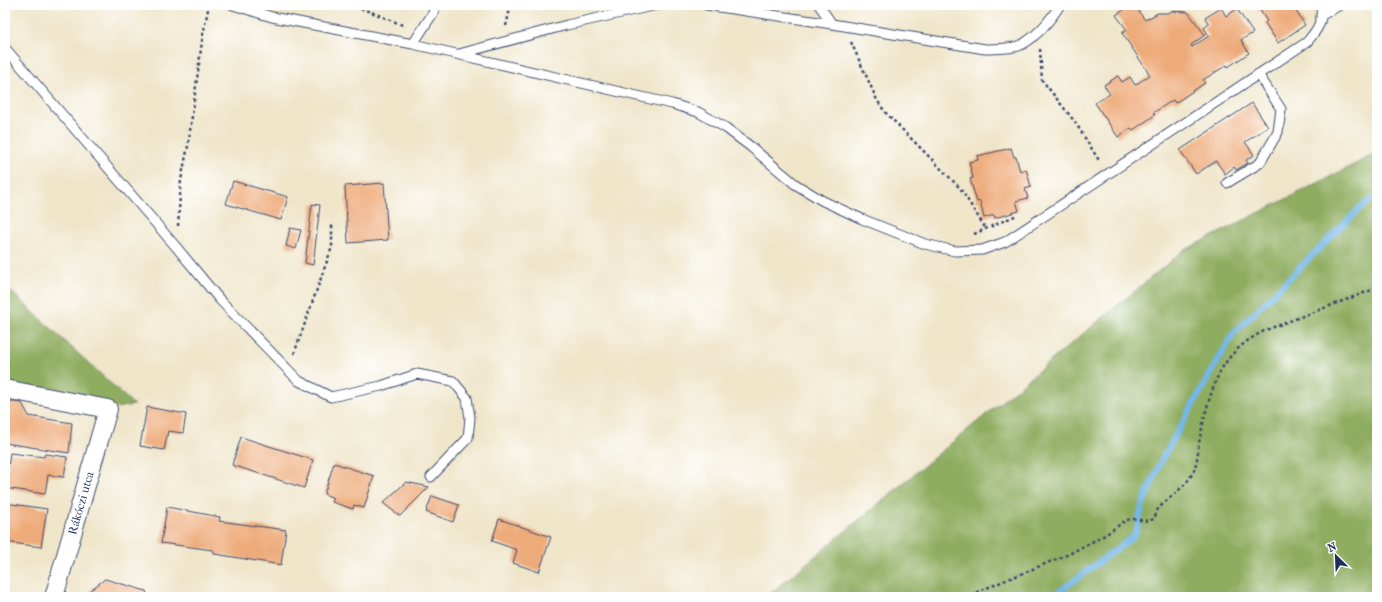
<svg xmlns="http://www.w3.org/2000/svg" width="1382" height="602" viewBox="0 0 1382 602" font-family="'IM FELL French Canon',serif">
<rect width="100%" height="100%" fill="#fff"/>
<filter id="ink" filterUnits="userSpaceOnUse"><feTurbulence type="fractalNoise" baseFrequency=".025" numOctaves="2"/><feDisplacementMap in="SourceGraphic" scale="8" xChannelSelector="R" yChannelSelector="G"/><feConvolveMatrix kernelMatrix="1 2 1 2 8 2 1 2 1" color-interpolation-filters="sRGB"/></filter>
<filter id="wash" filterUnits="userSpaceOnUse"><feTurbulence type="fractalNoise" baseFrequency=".012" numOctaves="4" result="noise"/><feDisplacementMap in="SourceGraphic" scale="16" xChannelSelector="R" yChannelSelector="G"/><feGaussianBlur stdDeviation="0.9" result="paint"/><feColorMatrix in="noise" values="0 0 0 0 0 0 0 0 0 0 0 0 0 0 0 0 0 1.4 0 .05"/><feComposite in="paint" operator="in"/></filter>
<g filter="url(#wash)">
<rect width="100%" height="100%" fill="#efe5c9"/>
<path fill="#8fad60" stroke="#556e5f" d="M1377 153V597H766L1183 251Z
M5 286 134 405 108 409 5 389Z"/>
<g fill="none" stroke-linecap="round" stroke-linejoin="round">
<path stroke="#73b7e9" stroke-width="6" d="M1052 597 1134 536 1137 529 1142 506 1161 461 1233 334 1363 205 1377 197"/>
</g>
<g id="blocks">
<path fill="#eeab7a" d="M1016 5H1029L1028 8Z
M1131 5H1134L1145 20 1158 13H1168L1172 11 1188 12 1205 35 1191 45 1192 47 1209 36 1204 28 1209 24 1205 18 1221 8 1226 16 1237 9 1253 33 1241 40 1249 53 1228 67 1227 65 1203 80 1205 83 1175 103 1173 100 1153 113 1155 115 1133 130 1131 128 1118 137 1095 103 1110 94 1104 85 1118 76 1122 82 1130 77 1135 85 1150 75 1122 33 1127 30 1116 15Z
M1251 5H1288L1289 7 1292 5 1305 25 1278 43 1265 23 1267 21 1259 9Z
M1252 103 1268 127 1245 142 1254 155 1246 160 1248 163 1236 170 1234 167 1225 174 1216 161 1196 174 1180 150Z
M1011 148 1014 157H1016L1020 171 1026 169 1031 187 1025 189 1028 198 1016 201 1019 211 995 218 994 215 984 218 980 201 977 202 970 179 973 178 969 162 978 160 977 156Z
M233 181 288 197 281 220 226 204Z
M384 183 388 240 348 243 345 186Z
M312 204 320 205 313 265 305 263Z
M290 228 301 230 296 249 286 246Z
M5 401 22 403 29 416 72 423 69 453 5 443Z
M147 407 186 414 183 433 168 431 164 450 140 446Z
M241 437 313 460 304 488 232 465Z
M10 453 44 457 45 454 67 457 64 477 48 475 45 494 5 488Z
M334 463 374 476 364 508 354 505 353 509 332 502 334 498 324 494Z
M406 482 429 487 400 516 383 503Z
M432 496 459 505 453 522 426 512Z
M5 503 47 509 41 547 5 542Z
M167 507 220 517 219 521 286 530 281 565 215 554 213 550 161 543Z
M499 519 551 537 539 572 513 563 517 550 492 541Z
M105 579 146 591 148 597H91L89 591Z"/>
</g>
</g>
<g filter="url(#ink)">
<use href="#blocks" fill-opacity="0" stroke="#3b4a6e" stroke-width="1"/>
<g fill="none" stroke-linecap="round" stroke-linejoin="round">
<g stroke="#3b4a6e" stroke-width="11">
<path id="service" d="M233 5 272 17 413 44 672 104 698 112 726 128 751 147 795 184 823 201 862 219 925 244 955 251 982 250 1005 242 1307 42C1318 29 1323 22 1321 5
M706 5 832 24 985 49C997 48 1012 50 1023 44 1038 35 1051 19 1060 5
M819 5 832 24
M1322 15 1340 5
M413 44 433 13 436 5
M5 48 177 248 220 300 299 381 331 397 381 386 417 374 453 381 467 398 470 418 468 438 431 477
M459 54 567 25 657 5
M1227 183 1260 163 1278 132 1281 109 1258 74"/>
</g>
<g stroke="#3b4a6e" stroke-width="20">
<path id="minor" d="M5 389 108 409 54 597"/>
</g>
<path stroke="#3b4a6e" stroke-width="2.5" stroke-dasharray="3 3" stroke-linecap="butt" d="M349 5 371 12 405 26
M506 26 511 5
M851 42 877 100 885 112 960 188 986 229
M1040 49 1042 80 1075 122 1100 162
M178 226 181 180 188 146 203 34 209 5
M974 234 1017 215
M294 354 332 247V223
M965 597 1069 554 1105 535 1126 520 1133 519 1148 521 1154 519C1156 515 1156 511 1159 508 1171 495 1187 487 1194 470 1198 460 1198 448 1200 437 1205 414 1212 382 1226 362 1236 348 1250 338 1266 330L1377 288"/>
<use href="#service" stroke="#fff" stroke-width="9"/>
<use href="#minor" stroke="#fff" stroke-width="18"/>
</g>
</g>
<g text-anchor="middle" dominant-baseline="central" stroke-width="3.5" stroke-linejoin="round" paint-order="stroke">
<g font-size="12" fill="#1b2f5e" stroke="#fff">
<text transform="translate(81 503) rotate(-74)">Rákóczi utca</text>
</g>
</g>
<rect width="1382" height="602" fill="none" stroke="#fff" stroke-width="20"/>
<g transform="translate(1336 556) rotate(336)" stroke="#ffffff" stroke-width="3" paint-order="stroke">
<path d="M0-3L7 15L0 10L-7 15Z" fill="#1b2f5e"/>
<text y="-6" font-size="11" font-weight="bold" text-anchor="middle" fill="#1b2f5e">N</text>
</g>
</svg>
